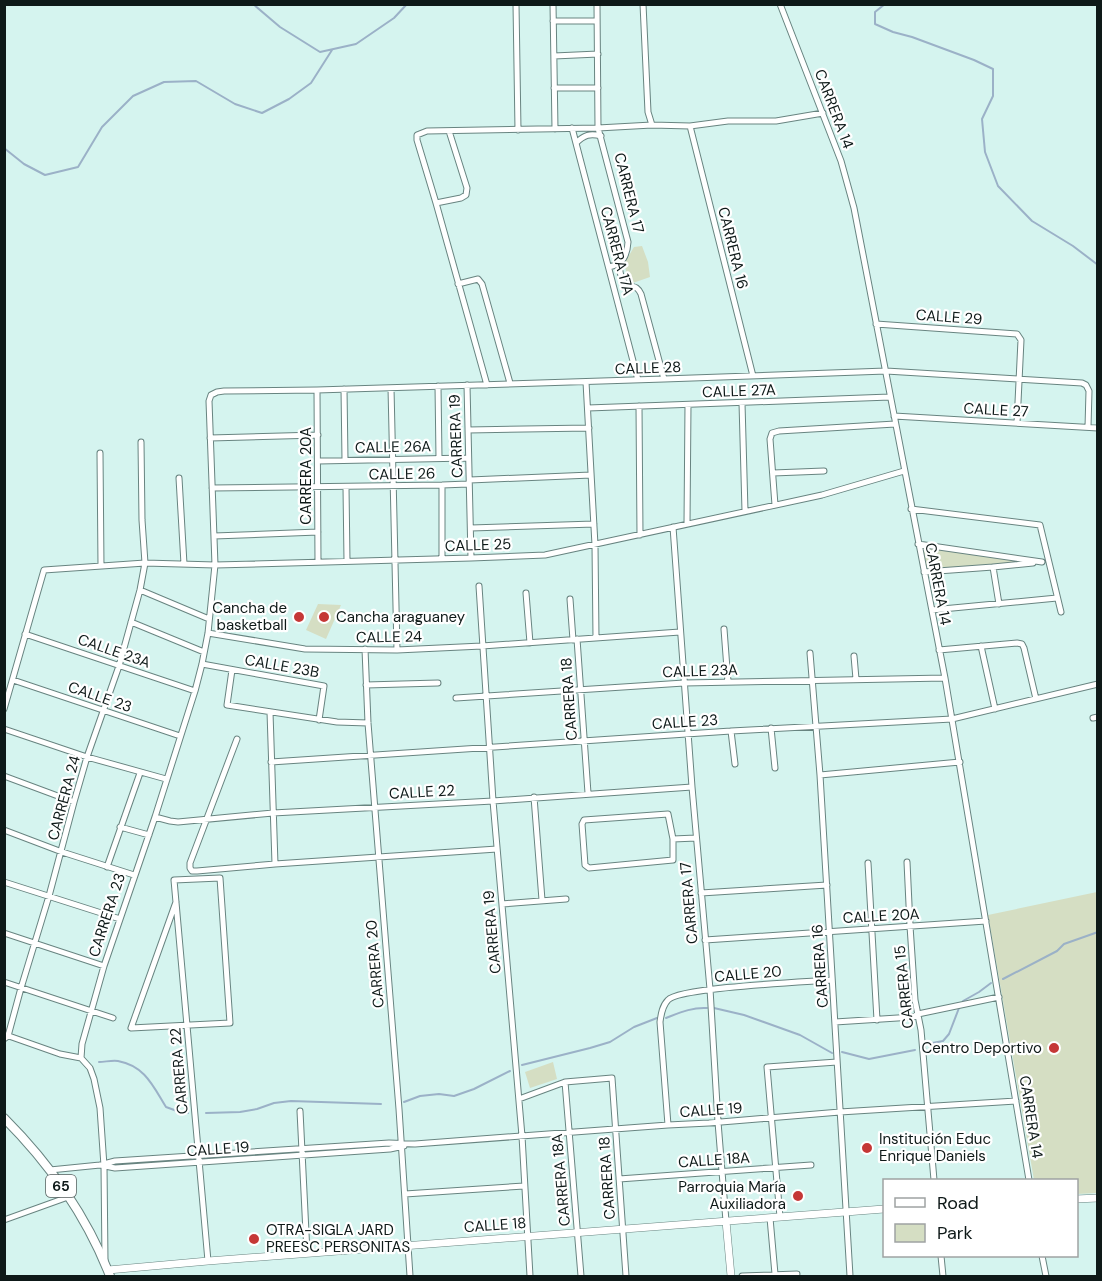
<svg xmlns="http://www.w3.org/2000/svg" width="1102" height="1281" viewBox="0 0 1102 1281" font-family="'DM Sans',sans-serif">
<rect width="100%" height="100%" fill="#d5f4ef"/>
<path fill="#d5dec3" d="M642 246 648 262 650 277 630 284 624 264 634 247Z
M921 546 1018 560V563L926 571Z
M318 604 341 605 326 639 306 630Z
M1097 892V1193L1077 1194 1076 1180H1034L988 915Z
M553 1062 557 1079 530 1088 525 1072Z"/>
<g fill="none" stroke-linecap="round" stroke-linejoin="round">
<path stroke="#9bb1c7" stroke-width="2" d="M253 4 280 27 320 52 356 44 394 18 407 4
M885 4 875 12V24L893 32 912 37 974 60 993 69V96L982 119 985 152 998 186 1032 221 1073 246 1098 265
M4 148 24 164 45 175 78 167 102 127 133 96 164 82 196 81 235 104 262 113 289 99 311 83 332 50
M1003 979 1057 951 1064 944 1098 932
M963 1001 979 992 991 983
M714 1008 744 1015 800 1035 832 1053
M666 1018C679 1013 692 1007 707 1008
M927 1044 943 1041 949 1034 959 1008
M842 1052 869 1059 915 1050
M99 1062C105 1062 112 1060 118 1061 145 1066 153 1086 166 1107L177 1111 188 1113
M522 1065 590 1048 610 1042 634 1027 657 1018
M404 1102 420 1096 439 1094 454 1096 474 1089 510 1071
M206 1113 240 1112 257 1109 274 1103 291 1101 381 1104"/>
<g stroke="#688480" stroke-width="7">
<path id="minor" d="M516 4 518 130
M553 4 555 129
M597 4 598 128 628 242C627 256 623 264 609 267
M643 4 648 112 652 125
M780 4 841 161 854 208 945 678 1029 1180
M553 21H597
M554 56 598 54
M554 88H598
M690 126 753 376
M572 128 638 380
M576 143C584 135 590 133 601 136
M436 203 461 198 466 195 467 188 449 131
M619 264C619 269 621 279 625 283 631 289 636 283 641 294L664 379
M458 284 478 279 482 284 510 383
M876 324 1017 334 1021 340 1017 423
M586 382 595 545 596 638
M467 385 471 558
M487 385 436 203 417 140V135L427 131 598 128 652 125 690 126 728 121H776L823 113
M438 386 439 458
M391 388 397 650
M344 389 345 460
M317 390 318 562
M742 403 745 511
M639 406 640 535
M588 408 890 397
M894 416 1098 428
M468 430 589 428
M210 438 318 435
M100 453 101 566
M318 461 468 458
M773 473 824 471
M179 478 184 564
M346 487 347 561
M212 488 442 485 468 484 470 480 591 475
M775 505 770 439 772 433 779 431 895 424
M911 509 1040 525 1061 612
M687 524 688 405
M673 527 692 787 710 989 718 1122 726 1221
M471 528 594 524
M214 536 318 532
M918 544 1042 562
M442 558V485
M993 567 999 604
M924 572 993 567 1033 563
M479 586 493 801 522 1136 530 1276
M140 590 209 619
M526 593 530 643
M570 599 573 640
M932 610 1057 598
M131 622 204 652
M724 629 728 682
M208 633 305 649 397 650 482 646 680 632
M25 634 195 691
M577 639 588 793
M981 646 995 709
M365 649 368 723 399 1109 410 1276
M939 650 1017 643 1022 644 1024 648 1036 699
M810 653 820 775 850 1276
M854 656 856 679
M202 664 324 686 319 720
M232 670 227 705 337 722 368 723
M13 680 180 736
M366 685 438 683
M456 698 684 683 945 678
M4 709 44 570 145 563 215 565 471 558 545 555 822 495 904 471
M270 712 275 864
M1093 718 1098 717
M771 728 775 768
M4 729 87 757 166 779
M731 731 735 764
M237 739 190 863V868L192 871H197L275 864 497 849
M271 762 731 731 952 719 1098 684
M820 775 960 762
M4 776 74 802
M534 797 542 900
M668 814 673 839V860L589 868 585 865 582 824 584 820Z
M155 817 170 821 178 822 273 813 493 801 692 787
M120 827 149 835
M4 830 62 852 134 875
M673 839 696 838
M907 862 910 926 915 1000 921 1030 934 1180
M868 863 877 1020
M107 867 140 773
M4 882 120 919
M701 893 827 885
M176 902 131 1028 230 1023 220 878 174 880C186 1007 197 1134 208 1261
M502 904 566 899
M4 933 104 966
M705 940 986 921
M4 982 113 1018
M835 1022 913 1017 918 1014 999 997
M6 1035 60 1054 81 1058
M4 1039 8 1036 21 988 49 896 74 802 87 757 119 666 140 590 145 563 142 520 141 442
M565 1082 581 1276
M519 1099 565 1082 612 1078 626 1276
M300 1111 307 1253
M668 1125 660 1022C661 1015 662 1006 668 1000 680 987 807 982 832 980
M100 1165 115 1161 389 1143 415 1144 668 1125 709 1123 840 1112 1016 1101
M50 1170 100 1165 115 1168 390 1149 404 1146
M619 1179 811 1165
M405 1194 524 1186
M780 1217 767 1067 837 1062
M770 1218 775 1274
M4 1220 68 1197
M941 1256 943 1276
M1042 1256 1046 1276
M105 1261 104 1166 100 1108 94 1079 90 1068 81 1058 82 1044 104 966 155 817 195 691 202 664 208 633 215 565 209 401 211 395 217 392 224 391 317 390 664 379 886 371 1082 383 1086 385 1089 391 1088 427
M742 1276 797 1274"/>
</g>
<g stroke="#688480" stroke-width="8">
<path id="tertiary" d="M1076 1199 1098 1198
M726 1221 731 1276
M108 1270 208 1261 884 1209"/>
</g>
<g stroke="#688480" stroke-width="10">
<path id="primary" d="M4 1118C49 1163 87 1217 110 1276"/>
</g>
<use href="#minor" stroke="#fff" stroke-width="5"/>
<use href="#tertiary" stroke="#fff" stroke-width="7"/>
<use href="#primary" stroke="#fff" stroke-width="8"/>
</g>
<g fill="#c53736" stroke="#fff" stroke-width="2">
<circle cx="299" cy="617" r="6"/>
<circle cx="324" cy="617" r="6"/>
<circle cx="1054" cy="1048" r="6"/>
<circle cx="867" cy="1148" r="6"/>
<circle cx="798" cy="1196" r="6"/>
<circle cx="254" cy="1239" r="6"/>
</g>
<g text-anchor="middle" dominant-baseline="central" stroke-width="4.5" stroke-linejoin="round" paint-order="stroke">
<rect fill="#fff" stroke="#565e5d" stroke-width="1.5" x="46" y="1175" width="30" height="22" rx="4.5"/>
<g font-size="14" font-weight="bold" fill="#0e1918">
<text x="61" y="1186">65</text>
</g>
<g font-size="15" fill="#0e1918" stroke="#fff">
<text transform="translate(834 109) rotate(69)">CARRERA 14</text>
<text transform="translate(629 193) rotate(76)">CARRERA 17</text>
<text transform="translate(733 248) rotate(76)">CARRERA 16</text>
<text transform="translate(617 251) rotate(75)">CARRERA 17A</text>
<text transform="translate(949 317) rotate(4)">CALLE 29</text>
<text transform="translate(648 368) rotate(-2)">CALLE 28</text>
<text transform="translate(739 391) rotate(-2)">CALLE 27A</text>
<text transform="translate(996 410) rotate(3)">CALLE 27</text>
<text transform="translate(456 436) rotate(-92)">CARRERA 19</text>
<text transform="translate(393 447) rotate(-1)">CALLE 26A</text>
<text transform="translate(402 474) rotate(-1)">CALLE 26</text>
<text transform="translate(306 476) rotate(-90)">CARRERA 20A</text>
<text transform="translate(478 545) rotate(-2)">CALLE 25</text>
<text transform="translate(938 584) rotate(79)">CARRERA 14</text>
<text transform="translate(389 637) rotate(-1)">CALLE 24</text>
<text transform="translate(114 651) rotate(19)">CALLE 23A</text>
<text transform="translate(282 666) rotate(10)">CALLE 23B</text>
<text transform="translate(700 671) rotate(-2)">CALLE 23A</text>
<text transform="translate(100 697) rotate(19)">CALLE 23</text>
<text transform="translate(569 699) rotate(-94)">CARRERA 18</text>
<text transform="translate(685 722) rotate(-4)">CALLE 23</text>
<text transform="translate(422 792) rotate(-3)">CALLE 22</text>
<text transform="translate(64 798) rotate(-75)">CARRERA 24</text>
<text transform="translate(689 903) rotate(-95)">CARRERA 17</text>
<text transform="translate(107 915) rotate(-72)">CARRERA 23</text>
<text transform="translate(881 916) rotate(-3)">CALLE 20A</text>
<text transform="translate(492 932) rotate(-95)">CARRERA 19</text>
<text transform="translate(375 964) rotate(-95)">CARRERA 20</text>
<text transform="translate(820 966) rotate(-94)">CARRERA 16</text>
<text transform="translate(748 974) rotate(-5)">CALLE 20</text>
<text transform="translate(904 987) rotate(-96)">CARRERA 15</text>
<text transform="translate(179 1071) rotate(-95)">CARRERA 22</text>
<text transform="translate(711 1110) rotate(-4)">CALLE 19</text>
<text transform="translate(1031 1117) rotate(81)">CARRERA 14</text>
<text transform="translate(218 1149) rotate(-4)">CALLE 19</text>
<text transform="translate(714 1160) rotate(-4)">CALLE 18A</text>
<text transform="translate(607 1178) rotate(-94)">CARRERA 18</text>
<text transform="translate(561 1180) rotate(-95)">CARRERA 18A</text>
<text transform="translate(495 1225) rotate(-4)">CALLE 18</text>
</g>
<g font-size="15" fill="#0e1918" stroke="#fff" text-anchor="end">
<text x="287" y="608">Cancha de<tspan x="287" dy="17">basketball</tspan></text>
<text x="336" y="617" text-anchor="start">Cancha araguaney</text>
<text x="1042" y="1048">Centro Deportivo</text>
<text x="879" y="1139" text-anchor="start">Institución Educ<tspan x="879" dy="17">Enrique Daniels</tspan></text>
<text x="786" y="1187">Parroquia María<tspan x="786" dy="17">Auxiliadora</tspan></text>
<text x="266" y="1230" text-anchor="start">OTRA-SIGLA JARD<tspan x="266" dy="17">PREESC PERSONITAS</tspan></text>
</g>
</g>
<rect width="1102" height="1281" fill="none" stroke="#0e1918" stroke-width="12"/>
<rect x="883" y="1179" width="195" height="78" fill="#ffffff" stroke="#9fa3a3" stroke-width="1.5"/>
<rect x="895" y="1198" width="30" height="9" fill="#ffffff" stroke="#9fa3a3" stroke-width="1.5"/>
<text x="937" y="1209" font-size="18" fill="#0e1918">Road</text>
<rect x="895" y="1224" width="30" height="18" fill="#d5dec3" stroke="#9fa3a3" stroke-width="1.5"/>
<text x="937" y="1239" font-size="18" fill="#0e1918">Park</text>
</svg>
